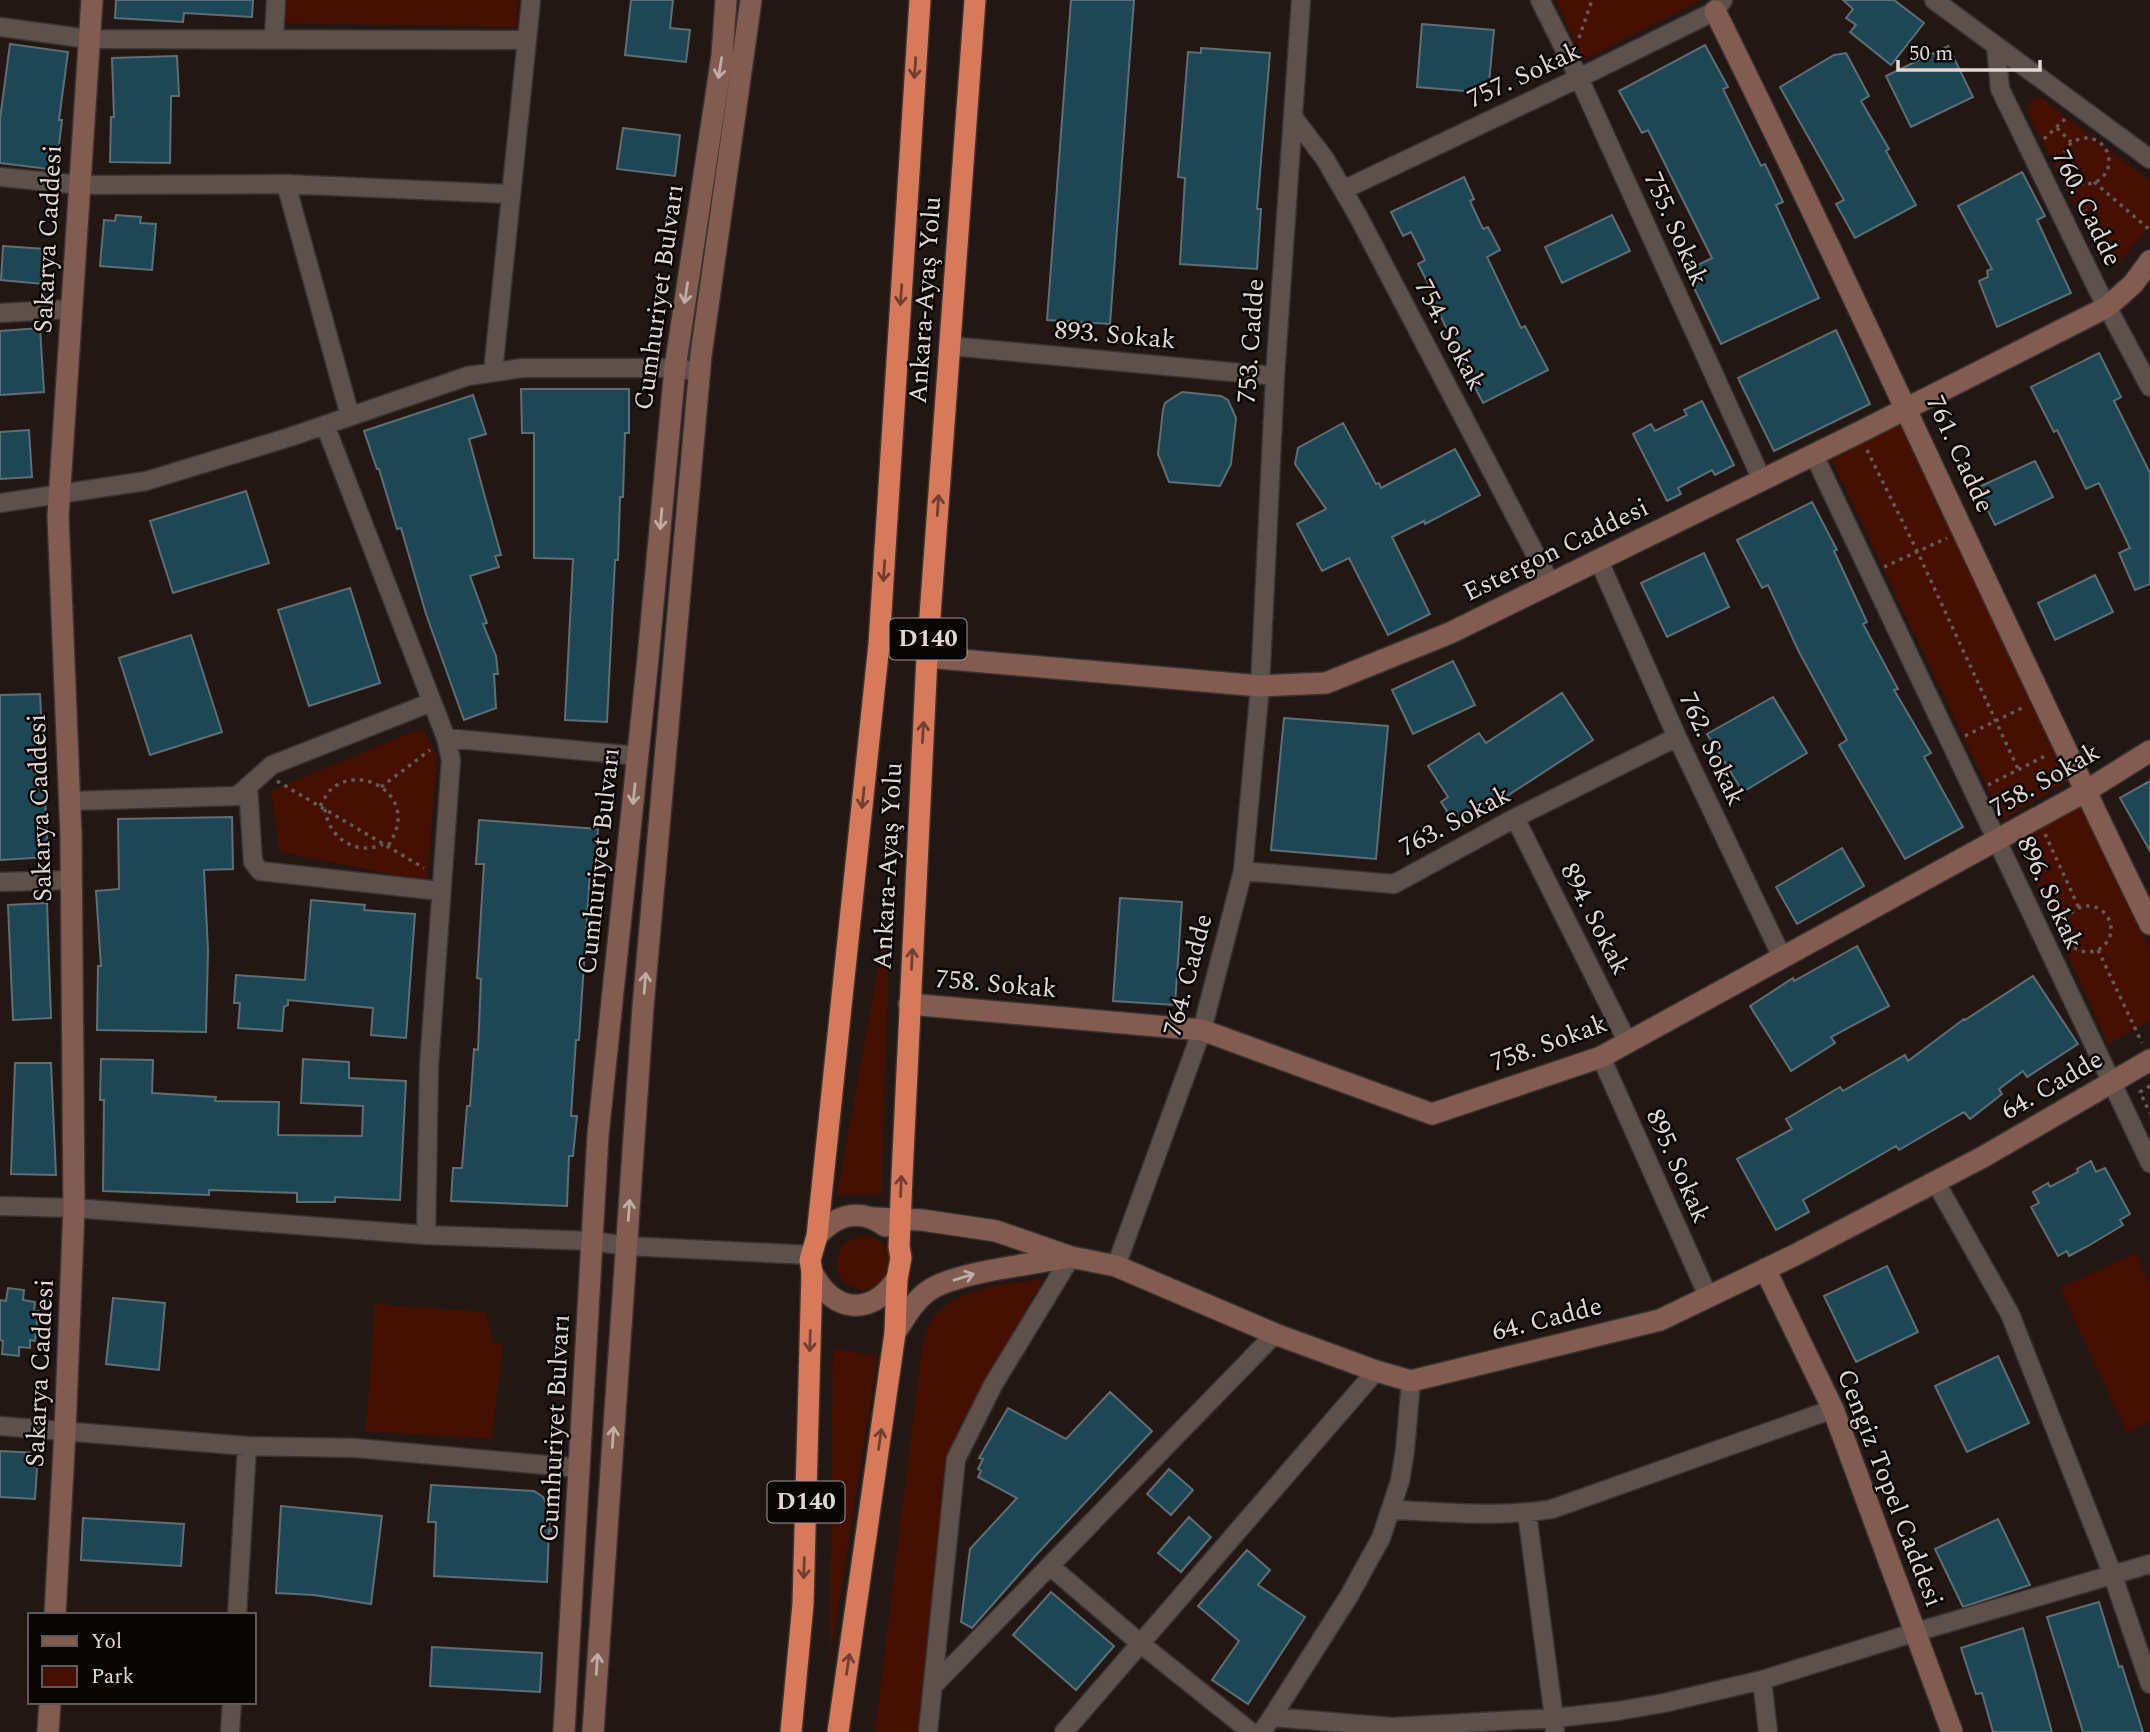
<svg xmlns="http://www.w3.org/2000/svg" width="2150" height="1732" viewBox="0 0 2150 1732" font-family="Spectral,serif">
<rect width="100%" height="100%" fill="#231714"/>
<path fill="#451000" d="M286 0H518L517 27 285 23Z
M1555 0H1701L1584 60Z
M2040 97 2150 181V227L2115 267 2106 265 2026 109 2033 99Z
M1901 419 2070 780 2003 820 1830 456Z
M422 728 437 757 427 881 280 852 271 791Z
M2080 806 2150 949V1021L2108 1044 2017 841Z
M891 898 881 1195H837Z
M837 1263a27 27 0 1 1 54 0a27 27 0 1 1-54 0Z
M2136 1253 2150 1284V1422L2127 1433 2060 1288Z
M1043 1279 1000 1358 959 1427 947 1463 921 1732H875L920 1364C922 1350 924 1335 931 1322 948 1288 1009 1284 1043 1279Z
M375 1304 486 1312 492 1343H503L492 1439 366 1431Z
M833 1349 878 1356 830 1656Z"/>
<path fill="#1e4756" stroke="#5f6e74" stroke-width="2" d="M116 0H253L252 17 184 13 183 22 115 18Z
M631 0H673L670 28 690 30 686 62 625 55Z
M1071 0H1134L1110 324 1047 320Z
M1843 0H1894L1924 23 1891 65 1850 32 1856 25 1846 18 1853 9Z
M1422 24 1494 30 1488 93 1417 87Z
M10 44 68 52 59 120H62L56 170 0 163V119Z
M1705 45 1728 87 1723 89 1761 166 1765 164 1783 202 1776 205 1819 298 1721 344 1686 271 1712 258 1648 130 1642 133 1619 91Z
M1948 46 1973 97 1911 127 1886 76Z
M1201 48 1270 53 1257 209H1261L1257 269 1180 264 1185 178 1178 177 1188 52 1201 53Z
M1846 53 1869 96 1861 101 1889 149 1886 151 1916 205 1855 238 1836 204 1844 200 1780 87 1834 55Z
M177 56 179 96H171L170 163 110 162 111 117H114L112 58Z
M623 128 680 135 675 176 617 169Z
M2022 172 2045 216 2037 220 2071 293 1997 327 1979 281 1988 277 1987 271 1992 269 1958 206Z
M1464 177 1474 199 1470 201 1483 229 1488 227 1500 250 1487 257 1521 328 1525 326 1548 370 1483 403 1457 353 1432 296 1434 295 1418 264 1425 260 1411 232 1403 236 1391 212Z
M116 215 141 217 140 223 156 224 152 270 100 266 104 220 115 221Z
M1612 215 1630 251 1562 283 1545 247Z
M3 246 45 249 43 284 1 280Z
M40 328 44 392 0 395V331Z
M1836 330 1870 404 1774 451 1738 378Z
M2099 353 2121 397 2114 401 2150 473V584L2135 590 2119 553 2130 548 2099 483 2086 489 2057 430 2054 432 2031 387Z
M521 389H629V433H625L623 497H620L618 560H615L607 722 565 720 573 559 534 558V433H522Z
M1182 392 1221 396 1228 400 1236 418 1231 464 1220 486 1169 482 1158 454 1163 410 1165 403Z
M473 395 486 434 469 439 501 555 495 556 499 567 470 576 487 623 483 624 496 656 498 674H494L496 708 464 720 426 614 401 528 397 529 379 469H377L364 431Z
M1702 401 1734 465 1715 475 1712 470 1678 488 1681 494 1667 501 1633 434 1651 424 1655 431 1687 415 1684 410Z
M1343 423 1376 484 1379 483 1381 488 1455 449 1480 495 1425 524 1424 521 1392 537 1430 614 1388 635 1349 558 1322 571 1297 524 1326 509 1295 464 1298 448Z
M29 430 32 477 0 479V432Z
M2035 461 2053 497 1995 525 1977 488Z
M246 491 269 563 173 593 150 521Z
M1812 502 1837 550 1834 551 1867 622 1863 624 1898 689 1894 690 1931 753 1924 757 1963 827 1905 859 1839 745 1847 740 1799 652 1768 585 1762 588 1737 540Z
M1704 553 1729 607 1667 637 1641 583Z
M2095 575 2113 612 2055 640 2038 603Z
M350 588 380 683 309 706 278 610Z
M191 635 222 732 150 755 119 658Z
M1453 661 1475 705 1413 734 1392 690Z
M1562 693 1593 740 1458 828 1441 802 1448 797 1428 766 1479 733 1486 743Z
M40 694 48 857 0 860V695Z
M1773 697 1807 753 1743 792 1707 734Z
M1284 718 1388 726 1376 859 1271 850Z
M2150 781V851L2120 798Z
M232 817 233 869 204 870 208 950 206 1032 97 1030 98 966H101L96 891 119 889 118 819Z
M479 820 598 829 595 872H590L579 1040H576L571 1116H577L573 1156H569L567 1206 451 1201 453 1168H462L467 1106H470L474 1049 478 1050 481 979 477 978 484 864H476Z
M1842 848 1864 886 1797 924 1776 887Z
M1120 898 1182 902 1175 1005 1113 1001Z
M311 900 365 905 364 910 415 914 406 1038 371 1035 373 1008 288 1000V1005L284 1007 282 1031 238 1028 240 1003H234L236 975 305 980Z
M47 903 51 1018 13 1020 8 905Z
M1857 946 1889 1006 1831 1037 1835 1043 1791 1071 1750 1006 1793 978 1794 981Z
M2033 976 2078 1044 2027 1077 2023 1071 1999 1089 2002 1094 1970 1119 1964 1112 1899 1150 1896 1146 1803 1200 1809 1212 1776 1230 1737 1159 1792 1129 1786 1119 1840 1087 1843 1091 1905 1055 1908 1061 1964 1019 1965 1020Z
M101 1059 153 1060 152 1093 216 1097 215 1101 279 1102 278 1135 362 1136 363 1106 301 1103 303 1059 349 1062V1078L406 1081 400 1200 335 1197V1202H297V1193L209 1190V1195L103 1191 104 1100H100Z
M15 1063H51L56 1175 11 1174Z
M2091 1161 2096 1172 2105 1168 2130 1214 2120 1220 2123 1225 2088 1246 2069 1256 2067 1251 2058 1256 2031 1207 2039 1203 2033 1192 2048 1183 2050 1187 2078 1172 2077 1169Z
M1887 1266 1918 1332 1856 1362 1824 1296Z
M8 1288 24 1290 23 1300 35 1302 34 1311H38L35 1341 30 1340V1348L19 1347V1356L2 1354 3 1341 0 1340V1300L6 1301Z
M113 1298 165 1303 159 1370 106 1364Z
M1998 1356 2029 1423 1967 1452 1935 1386Z
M1110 1392 1152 1431 1037 1554 972 1628 961 1622 970 1549 1017 1498 978 1477 981 1471 978 1469 983 1459 979 1458 1008 1408 1066 1439Z
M0 1451 38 1453 35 1499 0 1497Z
M1169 1469 1193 1490 1171 1515 1147 1494Z
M431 1485 534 1491 543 1497 549 1508 551 1531 549 1530 547 1582 434 1576 436 1522H428Z
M281 1506 382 1516 371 1604 314 1595 276 1593Z
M1189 1517 1211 1537 1181 1572 1158 1553Z
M83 1518 184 1524 181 1566 81 1560Z
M1998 1519 2030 1585 1963 1607 1935 1549Z
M1247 1550 1270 1570 1258 1585 1305 1617 1248 1704 1212 1680 1239 1641 1198 1606Z
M1051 1592 1114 1646 1076 1690 1013 1635Z
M2099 1602 2119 1667 2122 1666 2143 1732H2083L2047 1617Z
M2023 1628 2052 1732H1993L1982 1693 1976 1694 1961 1648Z
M432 1647 542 1653 540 1692 430 1686Z"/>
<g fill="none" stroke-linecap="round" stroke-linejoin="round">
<g stroke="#3b3330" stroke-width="21">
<path id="street" d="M1540 0 1579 78 1762 480
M1934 0 2150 159
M0 27 89 39 527 40
M274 39 276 0
M1996 46 2000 89 2098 290 2150 387
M1293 117 1325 159 1358 216 1551 584
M0 177 81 185 286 184 511 194
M286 184 350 416
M1343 190 1579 78 1715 11 1723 0
M0 313 71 309
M950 346 1275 376
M493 372 531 0
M325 425 446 738 451 760 429 1066 426 1235
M1814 455 2150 1163
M0 503 146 481 290 437 468 376 522 368H675L700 372
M1599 561 1677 737 1782 957
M446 738 638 756
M248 786 253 862 260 871 440 891
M70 801 237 796 272 765 432 702
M1515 818 1628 1043
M1243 871 1394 884 1515 818 1677 737
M0 882 71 880
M1601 1057 1708 1296
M1935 1181 2010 1314 2112 1573 2150 1684
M0 1206 74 1208 426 1235 593 1241 626 1246 811 1255
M1116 1266 1202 1030 1243 871 1260 686 1275 376 1301 0
M0 1426 247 1446 355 1448 580 1468
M1392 1510C1445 1512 1499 1518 1552 1509L1833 1409
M1527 1513 1554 1718 1618 1711 1664 1703 1762 1680
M1050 1566 1141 1644 1251 1732
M237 1615 247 1446
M933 1686 1275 1334
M1272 1717 1349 1596 1381 1538 1400 1481 1405 1450 1411 1381
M230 1732 232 1702
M928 1732 956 1459 993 1385 1071 1257
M1064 1732 1376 1371
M1262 1732 1272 1717 1392 1727 1554 1718 1555 1732
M1768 1732 1762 1680 1916 1632 2150 1564"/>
</g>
<g stroke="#3b3330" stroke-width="24">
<path id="secondary" d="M1715 11C1865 313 2001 621 2150 924
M927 657 1260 686 1326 683 1450 633 1864 430 2107 307 2133 284 2150 261
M909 1004 1202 1030 1432 1114 1601 1057 2086 791 2150 751
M873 1218 922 1220 996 1231 1071 1257 1116 1266 1275 1334 1376 1371 1411 1381 1660 1320 1795 1255 1983 1157 2150 1060
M817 1236C836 1215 860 1207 885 1226
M1765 1269 1833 1409 1952 1732
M812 1272C833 1313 871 1317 897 1279
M895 1333C905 1318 913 1302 928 1291 954 1272 1035 1264 1069 1257
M55 1615 65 1431 74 1208 71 835 58 516 92 0
M48 1732 50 1702
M564 1732 598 1135 648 658 675 368 722 56 726 0
M593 1732 643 1007 701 355 751 0"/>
</g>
<g stroke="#3b3330" stroke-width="24">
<path id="highway" d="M791 1732 803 1604 812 1272 810 1260 817 1236 879 644 920 0
M838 1732 895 1333 897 1279 901 1258 899 1247 902 1176 927 657 975 0"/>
</g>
<path stroke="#645956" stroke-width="3.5" stroke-dasharray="3.5 5" stroke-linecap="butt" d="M1579 38 1592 0
M2057 128 2071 142
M2063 161a23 23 0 1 1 46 0a23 23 0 1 1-46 0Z
M2044 139 2066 118
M2094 182 2150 230
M1867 450 1918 553 2018 769
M1884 567 1947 538
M1965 736 2024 707
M277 781 424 868
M1988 785 2047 755
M381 787 430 750
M320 806C325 798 328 790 337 785 363 770 399 789 398 819 398 829 393 838 388 846
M325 809C328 837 356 857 383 844
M2045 834 2079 908
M2065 929a23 23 0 1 1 46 0a23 23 0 1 1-46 0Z
M2098 950 2142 1043
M2150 1086 2140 1092 2150 1113"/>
<use href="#street" stroke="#5e504b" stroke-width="18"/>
<use href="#secondary" stroke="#825c50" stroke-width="21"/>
<use href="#highway" stroke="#d7795b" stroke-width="21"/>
</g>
<defs><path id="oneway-shaft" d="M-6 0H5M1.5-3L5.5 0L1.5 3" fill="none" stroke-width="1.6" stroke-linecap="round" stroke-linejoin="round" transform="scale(1.75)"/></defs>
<g stroke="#c0ada6">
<use href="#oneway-shaft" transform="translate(720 68) rotate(99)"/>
<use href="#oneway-shaft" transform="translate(686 293) rotate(99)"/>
<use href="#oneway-shaft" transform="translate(661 519) rotate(95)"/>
<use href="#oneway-shaft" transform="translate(634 794) rotate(96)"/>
<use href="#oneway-shaft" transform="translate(645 983) rotate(-85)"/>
<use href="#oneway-shaft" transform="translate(629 1210) rotate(-86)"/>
<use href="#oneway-shaft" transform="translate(964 1277) rotate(-17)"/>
<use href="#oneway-shaft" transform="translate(613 1437) rotate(-86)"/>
<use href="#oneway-shaft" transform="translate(597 1664) rotate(-86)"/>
</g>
<g stroke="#703f30">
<use href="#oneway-shaft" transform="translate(915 68) rotate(94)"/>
<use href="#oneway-shaft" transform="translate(901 295) rotate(94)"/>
<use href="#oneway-shaft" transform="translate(938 505) rotate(-86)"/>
<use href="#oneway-shaft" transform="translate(884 571) rotate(94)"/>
<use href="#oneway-shaft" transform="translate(923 732) rotate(-87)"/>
<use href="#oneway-shaft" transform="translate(863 798) rotate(96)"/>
<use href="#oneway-shaft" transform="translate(912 959) rotate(-87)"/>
<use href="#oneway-shaft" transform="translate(901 1186) rotate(-88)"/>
<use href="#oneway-shaft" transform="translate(810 1341) rotate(92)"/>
<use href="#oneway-shaft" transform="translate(880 1439) rotate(-82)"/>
<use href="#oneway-shaft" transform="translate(804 1568) rotate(92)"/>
<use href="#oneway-shaft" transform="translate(848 1664) rotate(-82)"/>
</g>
<g text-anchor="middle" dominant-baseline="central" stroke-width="5" stroke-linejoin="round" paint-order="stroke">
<g fill="#090504" stroke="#a09996" stroke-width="2">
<rect x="889.5" y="618.5" width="77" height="41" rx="5"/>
<rect x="767.5" y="1481.5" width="77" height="41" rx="5"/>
</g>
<g font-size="24" font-weight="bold" fill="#e1d8d5">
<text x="928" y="639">D140</text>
<text x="806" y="1502">D140</text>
</g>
<g font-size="26" fill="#e1d8d5" stroke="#090504">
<text transform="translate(1524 75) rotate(-25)">757. Sokak</text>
<text transform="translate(2087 208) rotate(64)">760. Cadde</text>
<text transform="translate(1676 229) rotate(66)">755. Sokak</text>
<text transform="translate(48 239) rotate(-87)">Sakarya Caddesi</text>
<text transform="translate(659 297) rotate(-82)">Cumhuriyet Bulvarı</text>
<text transform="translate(925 300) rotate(-86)">Ankara-Ayaş Yolu</text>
<text transform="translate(1115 335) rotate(5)">893. Sokak</text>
<text transform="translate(1450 335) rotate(62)">754. Sokak</text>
<text transform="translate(1251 341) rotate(-86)">753. Cadde</text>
<text transform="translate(1960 454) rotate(65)">761. Cadde</text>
<text transform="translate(1556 550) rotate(-26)">Estergon Caddesi</text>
<text transform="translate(1712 749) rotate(65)">762. Sokak</text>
<text transform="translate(2045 780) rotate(-30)">758. Sokak</text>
<text transform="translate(40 808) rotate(-92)">Sakarya Caddesi</text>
<text transform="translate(1455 821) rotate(-28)">763. Sokak</text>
<text transform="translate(599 861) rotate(-84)">Cumhuriyet Bulvarı</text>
<text transform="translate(888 866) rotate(-87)">Ankara-Ayaş Yolu</text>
<text transform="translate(2050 893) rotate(65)">896. Sokak</text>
<text transform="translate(1595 919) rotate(63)">894. Sokak</text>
<text transform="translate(1188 975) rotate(-75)">764. Cadde</text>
<text transform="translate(996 984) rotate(5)">758. Sokak</text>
<text transform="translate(1549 1043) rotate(-20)">758. Sokak</text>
<text transform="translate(2052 1085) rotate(-30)">64. Cadde</text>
<text transform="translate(1678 1166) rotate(66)">895. Sokak</text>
<text transform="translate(1547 1319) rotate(-14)">64. Cadde</text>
<text transform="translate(40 1373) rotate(-87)">Sakarya Caddesi</text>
<text transform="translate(555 1428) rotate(-87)">Cumhuriyet Bulvarı</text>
<text transform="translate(1890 1488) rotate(69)">Cengiz Topel Caddesi</text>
</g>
</g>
<rect x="28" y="1613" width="228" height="91" fill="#090504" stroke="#5f5958" stroke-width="2"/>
<rect x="42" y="1636" width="35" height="10" fill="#825c50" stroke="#5f5958" stroke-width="2"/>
<text x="91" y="1648" font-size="21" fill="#e1d8d5">Yol</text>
<rect x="42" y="1666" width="35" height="21" fill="#451000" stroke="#5f5958" stroke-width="2"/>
<text x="91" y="1683" font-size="21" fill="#e1d8d5">Park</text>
<path d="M1898 60v10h142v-10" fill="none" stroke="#e1d8d5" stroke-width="3.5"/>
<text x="1909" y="60" font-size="21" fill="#e1d8d5" stroke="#090504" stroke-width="5" paint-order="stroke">50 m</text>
</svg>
